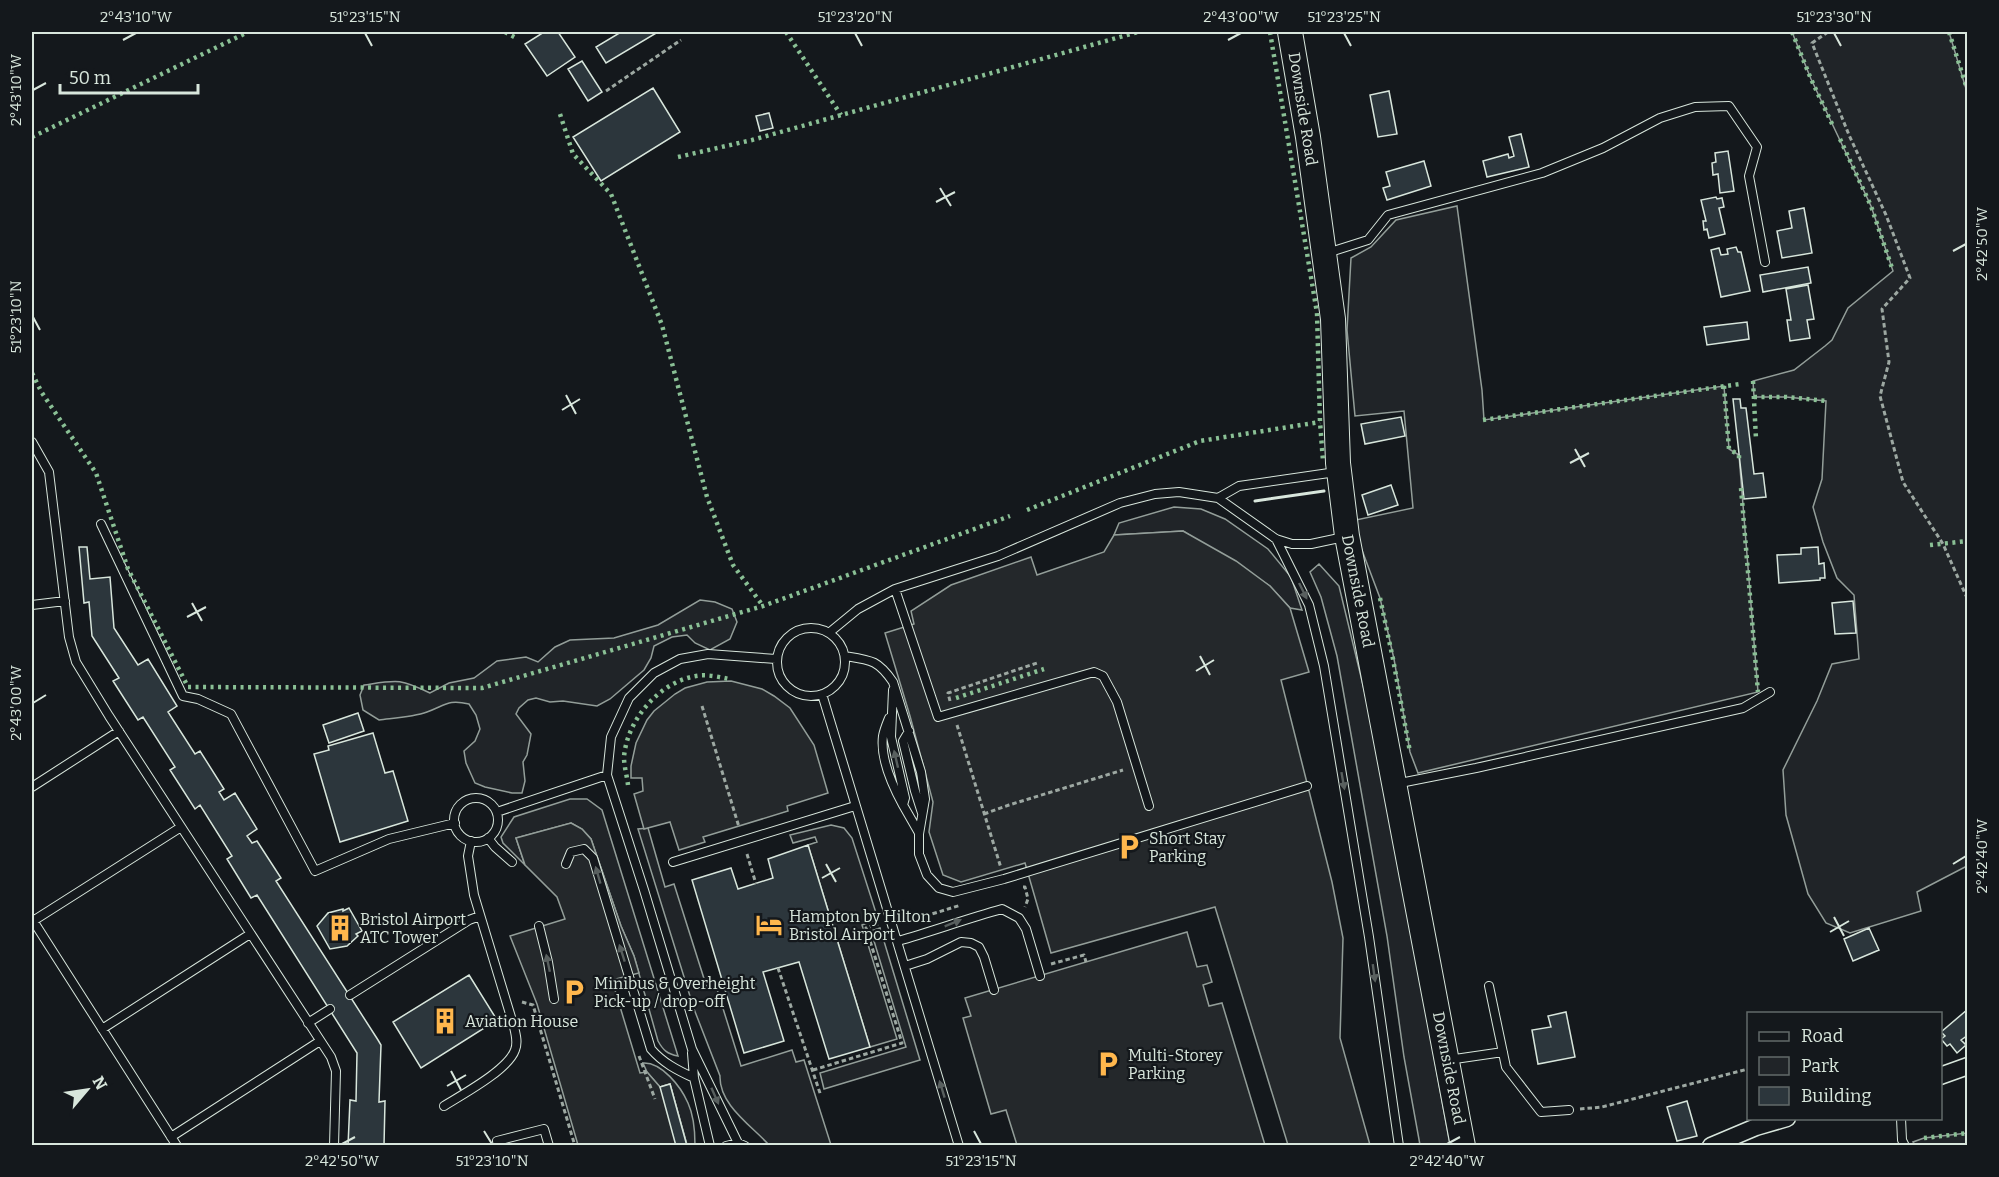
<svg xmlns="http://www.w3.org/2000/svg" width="1999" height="1177" viewBox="0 0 1999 1177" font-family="Bitter,serif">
<rect width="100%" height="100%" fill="#14181c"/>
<path fill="#202428" stroke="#939e99" stroke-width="1.5" d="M1792 32H1949L1967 92V866L1917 892 1921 911 1850 933 1826 923 1808 894 1786 815 1783 770 1817 701 1832 664 1859 659 1854 595 1837 578 1823 542 1813 507 1822 479 1826 401 1786 397H1754L1753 381 1794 370 1825 346 1832 340 1848 308 1893 271 1871 206 1811 79Z
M1457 206 1482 390 1484 420 1724 386 1729 449 1739 455 1758 692 1418 773 1410 752 1394 659 1380 598 1351 521 1413 508 1404 411 1355 416 1347 330 1351 258 1371 247 1396 220Z
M1174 507 1201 509 1225 519 1268 549 1291 577 1302 610 1290 608 1270 586 1183 531 1114 535 1119 523Z
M1319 564 1339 586 1378 747 1450 1145H1420L1404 1057 1387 936 1337 656 1321 597 1310 572Z
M700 600 715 602 732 609 737 622 730 639 710 650 695 643 687 635 672 637 654 646 651 658 644 670 610 699 597 706 563 701 550 702 536 698 528 700 519 708 516 714 531 734 527 755 523 762 525 781 522 793H512L485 787 475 783 466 763 464 751 475 741 480 729 476 715 469 704C448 699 446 705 427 712 413 717 395 718 379 720L363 710 360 695 364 685C397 680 399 678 430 693L449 683 474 678 497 661 526 657 538 662 555 647 570 640 614 638 658 625Z
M570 799H587L602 810 678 1056C667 1054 663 1050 658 1041L634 956 621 926 591 839 582 829 571 823 516 838 525 865 503 843 501 837 514 817Z
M831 825 844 828 852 838 878 919 862 925 897 1039 870 1047 808 845 817 842 815 837 793 843 790 835Z
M648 828 665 887 674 884 707 988 716 986 741 1066 792 1050 796 1062 804 1060 831 1145H769C752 1126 719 1105 720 1076L694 1009 638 829Z
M880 928 920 1060 824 1089 820 1073 906 1047 871 931Z
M643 1063C662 1062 681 1087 688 1103 694 1116 695 1131 695 1145H687L670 1084 660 1087 647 1072Z
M1967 1133V1145H1915L1913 1142 1924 1138Z"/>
<path fill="#24282b" stroke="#939e99" stroke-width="1.5" d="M1183 531 1236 561 1270 586 1290 608 1309 672 1281 680 1332 882 1343 938 1340 1038 1370 1145H1288L1215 907 1051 953 1025 863 961 882 943 875 929 832 933 802 910 716 885 633 914 624 911 611 951 585 1031 557 1037 575 1104 552 1114 535Z
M731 681 762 689 774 696 790 708 814 745 828 793 787 806 788 811 703 837 705 842 679 850 670 822 644 829 634 794 643 791 642 778H631V766L636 743 647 720 654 711 675 694 685 688 707 682Z
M571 823 582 829 591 839 621 926 634 956 639 973 612 980 640 1073 647 1072 660 1087 670 1084 687 1145H578L537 1004 510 936 565 919 557 897 525 865 516 838Z
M1187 932 1197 967 1207 965 1212 982 1203 985 1209 1006 1222 1003 1265 1145H1017L1006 1110 991 1114 963 1018 971 1016 965 998Z"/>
<path fill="#2c363c" stroke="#d8e6dc" stroke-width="1.5" d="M544 32H558L575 57 547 76 525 44Z
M621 32H658L606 63 596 47Z
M582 61 602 92 588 101 568 69Z
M653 88 680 132 601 181 573 137Z
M1389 91 1397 134 1378 137 1370 95Z
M769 113 773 128 760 131 756 116Z
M1521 134 1529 167 1487 177 1483 161 1508 154 1509 158 1514 156 1509 137Z
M1728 151 1734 191 1720 193 1718 174 1713 175 1712 163 1716 162 1715 153Z
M1424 161 1431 186 1387 200 1383 188 1390 186 1386 172Z
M1716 197 1717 199 1722 198 1724 207 1719 208 1725 234 1709 238 1707 229 1704 230 1703 221H1706L1701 200Z
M1804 208 1812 253 1782 258 1777 231 1792 228 1789 211Z
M1736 247 1738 252H1741L1750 291 1721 297 1711 250 1719 248 1721 255 1728 254 1727 249Z
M1808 267 1811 283 1763 292 1760 275Z
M1808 285 1814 319 1807 320 1810 338 1790 341 1787 320H1791L1786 289Z
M1747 322 1749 339 1707 345 1704 327Z
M1733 399H1740L1741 408H1746L1754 474 1763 473 1766 497 1744 499Z
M1401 417 1405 436 1365 444 1361 424Z
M1391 485 1398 505 1368 515 1362 495Z
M79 547H87L90 579 110 577 114 628 138 665 148 659 177 706 168 712 195 754 200 751 224 789 219 792 224 800 235 793 257 829 247 836 252 843 257 841 281 878 276 881 378 1040 381 1045 379 1102 385 1101 384 1146H348L350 1100 356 1101 357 1053 257 895 251 898 227 859 232 856 200 805 195 809 170 770 175 767 143 717 138 720 113 681 119 678 92 636 89 602 84 603Z
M1818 547 1819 564 1824 563 1825 578H1820V580L1779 583 1777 555 1801 554V548Z
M1853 601 1856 633 1835 634 1832 603Z
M358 713 364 731 329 743 323 725Z
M373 733 385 773 393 771 408 821 340 842 314 754 329 750 328 746Z
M808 845 870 1047 829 1059 799 962 763 972 784 1041 744 1053 692 880 731 868 738 889 773 878 768 859Z
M349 908 362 931 356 934 358 936 347 946 330 949 317 926 328 913 343 909V911Z
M1869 928 1879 950 1853 961 1844 939Z
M469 975 497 1020 421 1068 393 1022Z
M1968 1009V1035L1961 1040 1966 1045 1957 1053 1950 1044 1947 1046 1941 1039 1945 1036 1941 1032Z
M1566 1012 1575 1057 1538 1064 1532 1030 1551 1027 1548 1016Z
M670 1084 687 1146H676L660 1087Z
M1687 1101 1697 1136 1677 1141 1667 1107Z"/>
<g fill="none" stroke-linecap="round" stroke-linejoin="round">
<g stroke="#d8e6dc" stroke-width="10">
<path id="lane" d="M1327 253 1368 240 1388 215 1542 173 1603 148 1660 118 1695 107 1729 106 1757 147 1749 176 1765 262
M32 442 49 472 69 637 76 662 109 716 331 1057 336 1071 334 1146
M1218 498 1239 486 1336 472
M101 524 183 696 198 699 231 714 315 871 389 839 455 823
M1276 539 1309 605 1324 666 1369 937 1399 1146
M895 589 938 717 1094 672 1103 676 1117 702 1149 806
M32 605 65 601
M777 662a34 34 0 1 1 68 0a34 34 0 1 1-68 0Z
M830 632 858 609 895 589 998 556 1120 503 1155 494 1179 492 1218 498 1276 539 1292 544H1311L1344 537
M845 656C871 660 878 660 893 682L921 772 925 799 919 834V854L927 875 939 888 953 892 1004 879 1307 786
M893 690 891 737 905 798 903 805 919 833
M822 694 959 1146
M889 718C887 723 884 730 883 736 880 759 892 785 903 805
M909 731 903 741 915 791 922 813
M1395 784 1476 768 1743 708 1770 692
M32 787 119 731
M454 820a22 22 0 1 1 44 0a22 22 0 1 1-44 0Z
M497 812 607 775
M488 838 495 847 512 862
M673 862 855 806
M566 864 571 852 584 849 593 858 651 1049C663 1063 677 1070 694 1078
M32 919 177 1146
M33 921 181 827
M539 926 548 962 554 999
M898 941C933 931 966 919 1002 909L1019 918 1026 929 1040 976
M905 966 927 959 961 942 971 943 979 947 984 957 994 990
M1489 986 1506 1067 1541 1112 1569 1110
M350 995 469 920 480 916
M308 1023 330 1009
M102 1029 250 934
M692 1053 694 1078 710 1146
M1448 1060 1503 1052
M444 1106C463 1094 508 1070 515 1050 518 1043 516 1035 514 1027L474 895 468 856 471 841
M1901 1118 1902 1140 1905 1146
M171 1137 320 1041
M738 1143 692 1049 644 890 607 775 611 737 629 698 654 673 680 659 708 654 776 659
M498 1146 497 1141 544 1129 549 1146
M726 1146 738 1143 745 1146"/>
</g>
<g stroke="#d8e6dc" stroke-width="19">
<path id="street" d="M1940 1076 1968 1066
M1711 1146 1756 1127 1787 1118"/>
</g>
<g stroke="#d8e6dc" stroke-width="26">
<path id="secondary" d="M1290 32 1308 137 1333 319 1338 463 1347 536 1463 1146"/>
</g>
<path stroke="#9da8a2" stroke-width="3" stroke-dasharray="4.5 3" stroke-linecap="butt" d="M1828 32 1812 43 1849 135 1886 215 1910 278 1882 309 1889 362 1880 396 1903 482 1943 544 1968 600
M606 91 681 40
M950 701 948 693 1037 663
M702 706 739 827
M957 725 1001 868
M984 814 1009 805 1123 770
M747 854 756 884
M1023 887H1025L1028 899 1025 907
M903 917H922L961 905
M1051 964 1084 955 1086 962
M778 968 821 1096
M522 1002 533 1005 575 1146
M639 1056 655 1099
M813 1070 902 1043 866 928 878 924
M1580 1109 1602 1107 1748 1069"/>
<use href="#lane" stroke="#14181c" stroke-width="8"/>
<use href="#street" stroke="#14181c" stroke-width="16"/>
<use href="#secondary" stroke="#14181c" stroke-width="24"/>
<path stroke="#8ac095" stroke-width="4.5" stroke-dasharray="3 4.5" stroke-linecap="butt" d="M505 32 516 38
M786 32 841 115
M1270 32 1317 313 1320 422 1323 461
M1792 32 1811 79 1833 126
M1949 32 1968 92
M560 114 573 154 611 194 662 325 707 497 733 565 763 606
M32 137 248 32
M1840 139 1871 206 1893 271
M678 157 752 140 1138 32
M32 373 42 393 96 473 128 569 188 687 482 688 763 606 1010 516
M1753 381 1756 439
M1724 386 1729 449 1739 455V459
M1754 397H1786L1826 401
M1483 420 1740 384
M1741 488 1758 692
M1027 510 1200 441 1320 422
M1930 545 1968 541
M1380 598 1393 659 1410 752
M956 698 1044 669
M628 785C627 776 624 766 624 757 627 720 659 682 696 676 707 674 719 677 729 679
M1924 1138 1968 1133"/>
<path stroke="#d8e6dc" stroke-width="3" d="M1255 501 1324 491"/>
</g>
<defs><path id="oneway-solid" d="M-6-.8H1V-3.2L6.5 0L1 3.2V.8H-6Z" transform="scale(1.5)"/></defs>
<g fill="#59605f">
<use href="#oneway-solid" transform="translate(1303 591) rotate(64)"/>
<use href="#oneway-solid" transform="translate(896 759) rotate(-103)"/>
<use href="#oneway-solid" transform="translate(1343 781) rotate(80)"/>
<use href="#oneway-solid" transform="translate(598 875) rotate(-106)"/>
<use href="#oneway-solid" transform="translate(953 923) rotate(-22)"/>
<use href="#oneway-solid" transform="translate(622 953) rotate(-108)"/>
<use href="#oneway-solid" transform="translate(548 963) rotate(-102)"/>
<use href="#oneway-solid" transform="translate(1374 973) rotate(82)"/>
<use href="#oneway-solid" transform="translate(942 1089) rotate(-107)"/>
<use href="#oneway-solid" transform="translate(715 1096) rotate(66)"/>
</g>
<path fill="none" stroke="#d8e6dc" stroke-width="2" d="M365 33 372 46M855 33 862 46M1344 33 1351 46M1834 33 1841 46M123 40 136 33M1228 40 1241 33M33 90 46 83M940 188 951 206M936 202 955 192M1953 251 1966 244M33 317 40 330M566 395 576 414M562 410 580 399M1575 449 1585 467M1570 463 1589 453M192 603 202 621M187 617 206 607M1200 656 1210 675M1196 671 1214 660M33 703 46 695M826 864 836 882M1953 864 1966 856M822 878 840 868M1834 917 1844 936M1830 932 1849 921M451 1071 461 1090M447 1086 466 1075M484 1131 492 1144M974 1131 981 1144M342 1144 355 1137M1447 1144 1460 1137"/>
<defs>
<g id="parking-bare" transform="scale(2.07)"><path d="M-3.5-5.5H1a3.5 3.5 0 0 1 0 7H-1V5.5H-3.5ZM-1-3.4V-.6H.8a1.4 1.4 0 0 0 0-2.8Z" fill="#ffb74d" stroke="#14181c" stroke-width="2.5" paint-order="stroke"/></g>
<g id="hotel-bare" transform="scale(2.07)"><path d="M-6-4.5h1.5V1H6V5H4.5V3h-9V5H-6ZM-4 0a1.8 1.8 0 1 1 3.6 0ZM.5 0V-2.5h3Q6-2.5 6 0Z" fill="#ffb74d" stroke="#14181c" stroke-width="2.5" paint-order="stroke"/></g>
<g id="building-bare" transform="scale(2.07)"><path d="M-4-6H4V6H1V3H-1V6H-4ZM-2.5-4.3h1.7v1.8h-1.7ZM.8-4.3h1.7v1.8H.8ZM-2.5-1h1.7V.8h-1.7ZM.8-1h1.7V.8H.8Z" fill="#ffb74d" stroke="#14181c" stroke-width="2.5" paint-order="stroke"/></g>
</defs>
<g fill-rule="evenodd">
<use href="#parking-bare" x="1129" y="847"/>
<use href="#hotel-bare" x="769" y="925"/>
<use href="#building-bare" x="340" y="928"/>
<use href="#parking-bare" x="574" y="992"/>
<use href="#building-bare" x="445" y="1021"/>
<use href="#parking-bare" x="1108" y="1064"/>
</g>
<g text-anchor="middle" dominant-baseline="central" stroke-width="4.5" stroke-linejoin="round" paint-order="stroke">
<g font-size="16" fill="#d8e6dc" stroke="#14181c">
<text transform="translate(1303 109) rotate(81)">Downside Road</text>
<text transform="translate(1358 591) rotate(79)">Downside Road</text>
<text transform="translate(1449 1068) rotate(79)">Downside Road</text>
</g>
<g font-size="16" fill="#d8e6dc" stroke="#14181c" text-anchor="start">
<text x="1149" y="838">Short Stay<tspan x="1149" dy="18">Parking</tspan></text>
<text x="789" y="916">Hampton by Hilton<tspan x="789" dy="18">Bristol Airport</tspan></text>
<text x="360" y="919">Bristol Airport<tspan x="360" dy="18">ATC Tower</tspan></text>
<text x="594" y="983">Minibus &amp; Overheight<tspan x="594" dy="18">Pick-up / drop-off</tspan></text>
<text x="465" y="1021">Aviation House</text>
<text x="1128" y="1055">Multi-Storey<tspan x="1128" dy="18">Parking</tspan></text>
</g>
</g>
<rect width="1999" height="1177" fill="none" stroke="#14181c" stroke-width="66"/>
<rect x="1747" y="1012" width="195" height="108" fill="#14181c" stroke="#626a69" stroke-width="1.5"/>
<rect x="1759" y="1032" width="30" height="9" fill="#14181c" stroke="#626a69" stroke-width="1.5"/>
<text x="1801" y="1042" font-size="18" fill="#d8e6dc">Road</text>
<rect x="1759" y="1057" width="30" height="18" fill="#202428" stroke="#626a69" stroke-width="1.5"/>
<text x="1801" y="1072" font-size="18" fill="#d8e6dc">Park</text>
<rect x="1759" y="1087" width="30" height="18" fill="#2c363c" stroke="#626a69" stroke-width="1.5"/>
<text x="1801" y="1102" font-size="18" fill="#d8e6dc">Building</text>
<g transform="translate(87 1090) rotate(61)" stroke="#14181c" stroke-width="4.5" paint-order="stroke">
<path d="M0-4.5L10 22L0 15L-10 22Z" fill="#d8e6dc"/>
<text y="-9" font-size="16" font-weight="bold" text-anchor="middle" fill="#d8e6dc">N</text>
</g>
<path d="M60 84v9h138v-9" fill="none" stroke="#d8e6dc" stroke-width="3"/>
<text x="69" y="84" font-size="18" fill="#d8e6dc" stroke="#14181c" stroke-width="4.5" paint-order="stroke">50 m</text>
<rect x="33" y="33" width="1933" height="1111" fill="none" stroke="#d8e6dc" stroke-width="2"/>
<g font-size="15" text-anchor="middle" fill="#d8e6dc">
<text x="136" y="22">2°43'10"W</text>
<text x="365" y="22">51°23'15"N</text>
<text x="855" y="22">51°23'20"N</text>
<text x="1241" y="22">2°43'00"W</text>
<text x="1344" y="22">51°23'25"N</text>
<text x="1834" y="22">51°23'30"N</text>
<text transform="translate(16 90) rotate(-90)" y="5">2°43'10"W</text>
<text transform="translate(1982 244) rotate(-90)" y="5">2°42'50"W</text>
<text transform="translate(16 317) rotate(-90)" y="5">51°23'10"N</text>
<text transform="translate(16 703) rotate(-90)" y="5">2°43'00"W</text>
<text transform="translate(1982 856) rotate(-90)" y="5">2°42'40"W</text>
<text x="342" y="1166">2°42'50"W</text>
<text x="492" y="1166">51°23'10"N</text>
<text x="981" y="1166">51°23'15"N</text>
<text x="1447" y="1166">2°42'40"W</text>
</g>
</svg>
